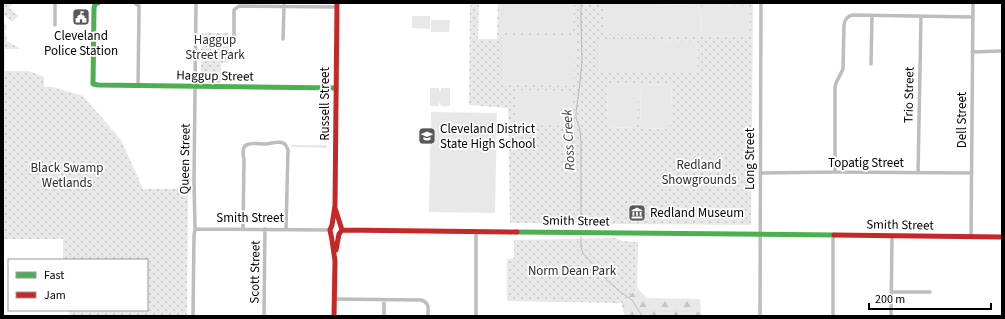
<svg xmlns="http://www.w3.org/2000/svg" width="1005" height="319" viewBox="0 0 1005 319" font-family="'Source Sans 3',sans-serif">
<defs>
<pattern id="forest-firs" width="22" height="20" patternUnits="userSpaceOnUse"><rect width="22" height="20" fill="#e8e8e8"/><path d="M5 1l3.5 6h-7zM16 11l3.5 6h-7z" fill="#c5c5c5"/></pattern>
<pattern id="park-dots" width="8" height="8" patternUnits="userSpaceOnUse"><rect width="8" height="8" fill="#e8e8e8"/><path d="M2 2h.1M6 6h.1" fill="none" stroke="#c5c5c5" stroke-width="1.8" stroke-linecap="round"/></pattern>
</defs>
<rect width="100%" height="100%" fill="#fff"/>
<path fill="#e8e8e8" d="M501 3H574L573 33 501 32Z
M603 3 701 5 700 36 602 34Z
M702 5 750 6 749 37 701 36Z
M412 16H430V29L412 28Z
M431 20H450L449 32H431Z
M502 36 575 37 574 86 502 84Z
M598 40 647 41V72L598 71Z
M649 41 698 42 697 72H649Z
M608 83 639 84 637 128 607 127Z
M641 84 672 85 670 129 640 128Z
M430 88H439V91H441V88H450V106H441L440 103H439V106H430Z
M516 90 571 91 570 127 515 125Z
M431 112 497 113 495 213 429 212Z
M291 145H327V148L291 147Z"/>
<path fill="url(#forest-firs)" d="M637 288 647 298 700 299 701 316H624L622 303Z"/>
<path fill="url(#park-dots)" fill-rule="evenodd" d="M3 3H14L9 7 18 16 12 22 3 14Z
M470 3H479L478 39H497L498 3H501V32L573 33 574 3H753L751 225 510 223 508 108 469 105ZM603 4H651V34H603ZM652 4 701 5 700 35H652ZM702 5 750 6 749 37 701 36ZM502 36 575 37 574 86 502 84ZM598 41H647V71H598ZM649 41 698 42 697 72H649ZM608 83 639 84 637 128 607 127ZM641 84 672 85 670 129 640 128ZM516 90 571 91 570 126 516 125Z
M3 22 7 26 5 31 7 41 20 49H5V71H29L44 77V87H53L83 96 121 140 143 189H188L187 316H69V311H72V310H147V260H63V239H3Z
M201 33H229V62L221 63V83H204L201 79Z
M615 238 623 241 638 242 637 288 622 303 507 301V259L514 258V240Z"/>
<g fill="none" stroke-linecap="round" stroke-linejoin="round">
<path stroke="#bababa" stroke-width="1" d="M581 228V142L580 130 576 118V113L580 82 582 61 581 20V3
M581 237V247L583 253 602 275 619 291 632 300 642 316"/>
<path stroke="#bdbdbd" stroke-width="3.5" d="M135 3 139 6V11L138 86
M55 25V3
M234 36V10L239 6 337 7
M283 39 284 6
M972 52 1002 51
M871 64 872 16
M835 172V87L836 83 843 69 844 25C845 19 847 16 853 15L973 17
M760 173 835 172 972 173
M918 173 921 17
M195 229 330 230
M243 229 244 159C239 139 254 144 267 144 272 143 279 141 283 143 286 144 287 147 288 150L286 229
M971 237 973 3
M891 292H930
M334 299 421 300C430 303 428 308 428 316
M193 316 194 236 195 229 194 182 196 3
M264 316 265 229
M384 316V300
M476 316V231
M760 316 761 3
M833 316V235
M891 316 892 236"/>
<path stroke="#4caf50" stroke-width="5" d="M98 3 95 4 94 8 93 84 98 85 336 88
M517 232 834 235"/>
<path stroke="#c62828" stroke-width="5" d="M335 208 342 230 339 234 336 250
M342 230 517 232
M834 235 1002 237
M334 316 335 261 332 240 330 230 332 225 335 205 337 3"/>
</g>
<defs>
<g id="civic-square" transform="scale(0.9)"><rect x="-9" y="-9" width="18" height="18" rx="4" fill="#595959" stroke="#fff"/><path d="M-.6-6.5H3V-4.5H.6V-3L4-1V1h2V6H-6V1h2V-1L-.6-3ZM-1.2 2.5V6h2.4V2.5Z" fill="#fff"/></g>
<g id="school-square" transform="scale(0.9)"><rect x="-9" y="-9" width="18" height="18" rx="4" fill="#595959" stroke="#fff"/><path d="M0-5L7-2L0 1L-7-2ZM-4 1L0 2.5L4 1V4Q0 6-4 4Z" fill="#fff"/></g>
<g id="museum-square" transform="scale(0.9)"><rect x="-9" y="-9" width="18" height="18" rx="4" fill="#595959" stroke="#fff"/><path d="M0-6L6-3V-2H-6V-3ZM-5-1h2V3h-2ZM-1-1h2V3h-2ZM3-1h2V3H3ZM-6 4H6V6H-6Z" fill="#fff"/></g>
</defs>
<g fill-rule="evenodd">
<use href="#civic-square" x="81" y="17"/>
<use href="#school-square" x="427" y="136"/>
<use href="#museum-square" x="637" y="213"/>
</g>
<g text-anchor="middle" dominant-baseline="central" stroke-width="3.5" stroke-linejoin="round" paint-order="stroke">
<g font-size="13" fill="#000" stroke="#fff" text-anchor="start">
<text x="81" y="36" text-anchor="middle">Cleveland<tspan x="81" dy="15">Police Station</tspan></text>
<text x="440" y="129">Cleveland District<tspan x="440" dy="15">State High School</tspan></text>
<text x="650" y="213">Redland Museum</text>
</g>
<g font-size="13" fill="#2c2c2c" stroke="#fff">
<text x="215" y="40">Haggup<tspan x="215" dy="15">Street Park</tspan></text>
<text x="699" y="165">Redland<tspan x="699" dy="15">Showgrounds</tspan></text>
<text x="67" y="168">Black Swamp<tspan x="67" dy="15">Wetlands</tspan></text>
<text x="572" y="271">Norm Dean Park</text>
</g>
<g font-size="13" fill="#000" stroke="#fff">
<text transform="translate(215 76) rotate(1)">Haggup Street</text>
<text transform="translate(909 95) rotate(-89)">Trio Street</text>
<text transform="translate(325 104) rotate(-90)">Russell Street</text>
<text transform="translate(962 120) rotate(-90)">Dell Street</text>
<text transform="translate(185 159) rotate(-89)">Queen Street</text>
<text transform="translate(750 159) rotate(-90)">Long Street</text>
<text x="866" y="163">Topatig Street</text>
<text x="250" y="218">Smith Street</text>
<text transform="translate(576 221) rotate(1)">Smith Street</text>
<text transform="translate(900 225) rotate(1)">Smith Street</text>
<text transform="translate(255 272) rotate(-89)">Scott Street</text>
</g>
<g font-size="14" font-style="italic" fill="#3d3d3d" stroke="#fff">
<text transform="translate(569 140) rotate(-93)">Ross Creek</text>
</g>
</g>
<rect width="1005" height="319" fill="none" stroke="#000000" stroke-width="8"/>
<rect x="8" y="259" width="140" height="52" fill="#ffffff" stroke="#999999"/>
<rect x="16" y="272" width="20" height="6" fill="#4caf50" stroke="#999999"/>
<text x="44" y="279" font-size="12" fill="#000000">Fast</text>
<rect x="16" y="292" width="20" height="6" fill="#c62828" stroke="#999999"/>
<text x="44" y="299" font-size="12" fill="#000000">Jam</text>
<path d="M869 303v6h122v-6" fill="none" stroke="#000000" stroke-width="2"/>
<text x="875" y="303" font-size="12" fill="#000000" stroke="#ffffff" stroke-width="3" paint-order="stroke">200 m</text>
</svg>
